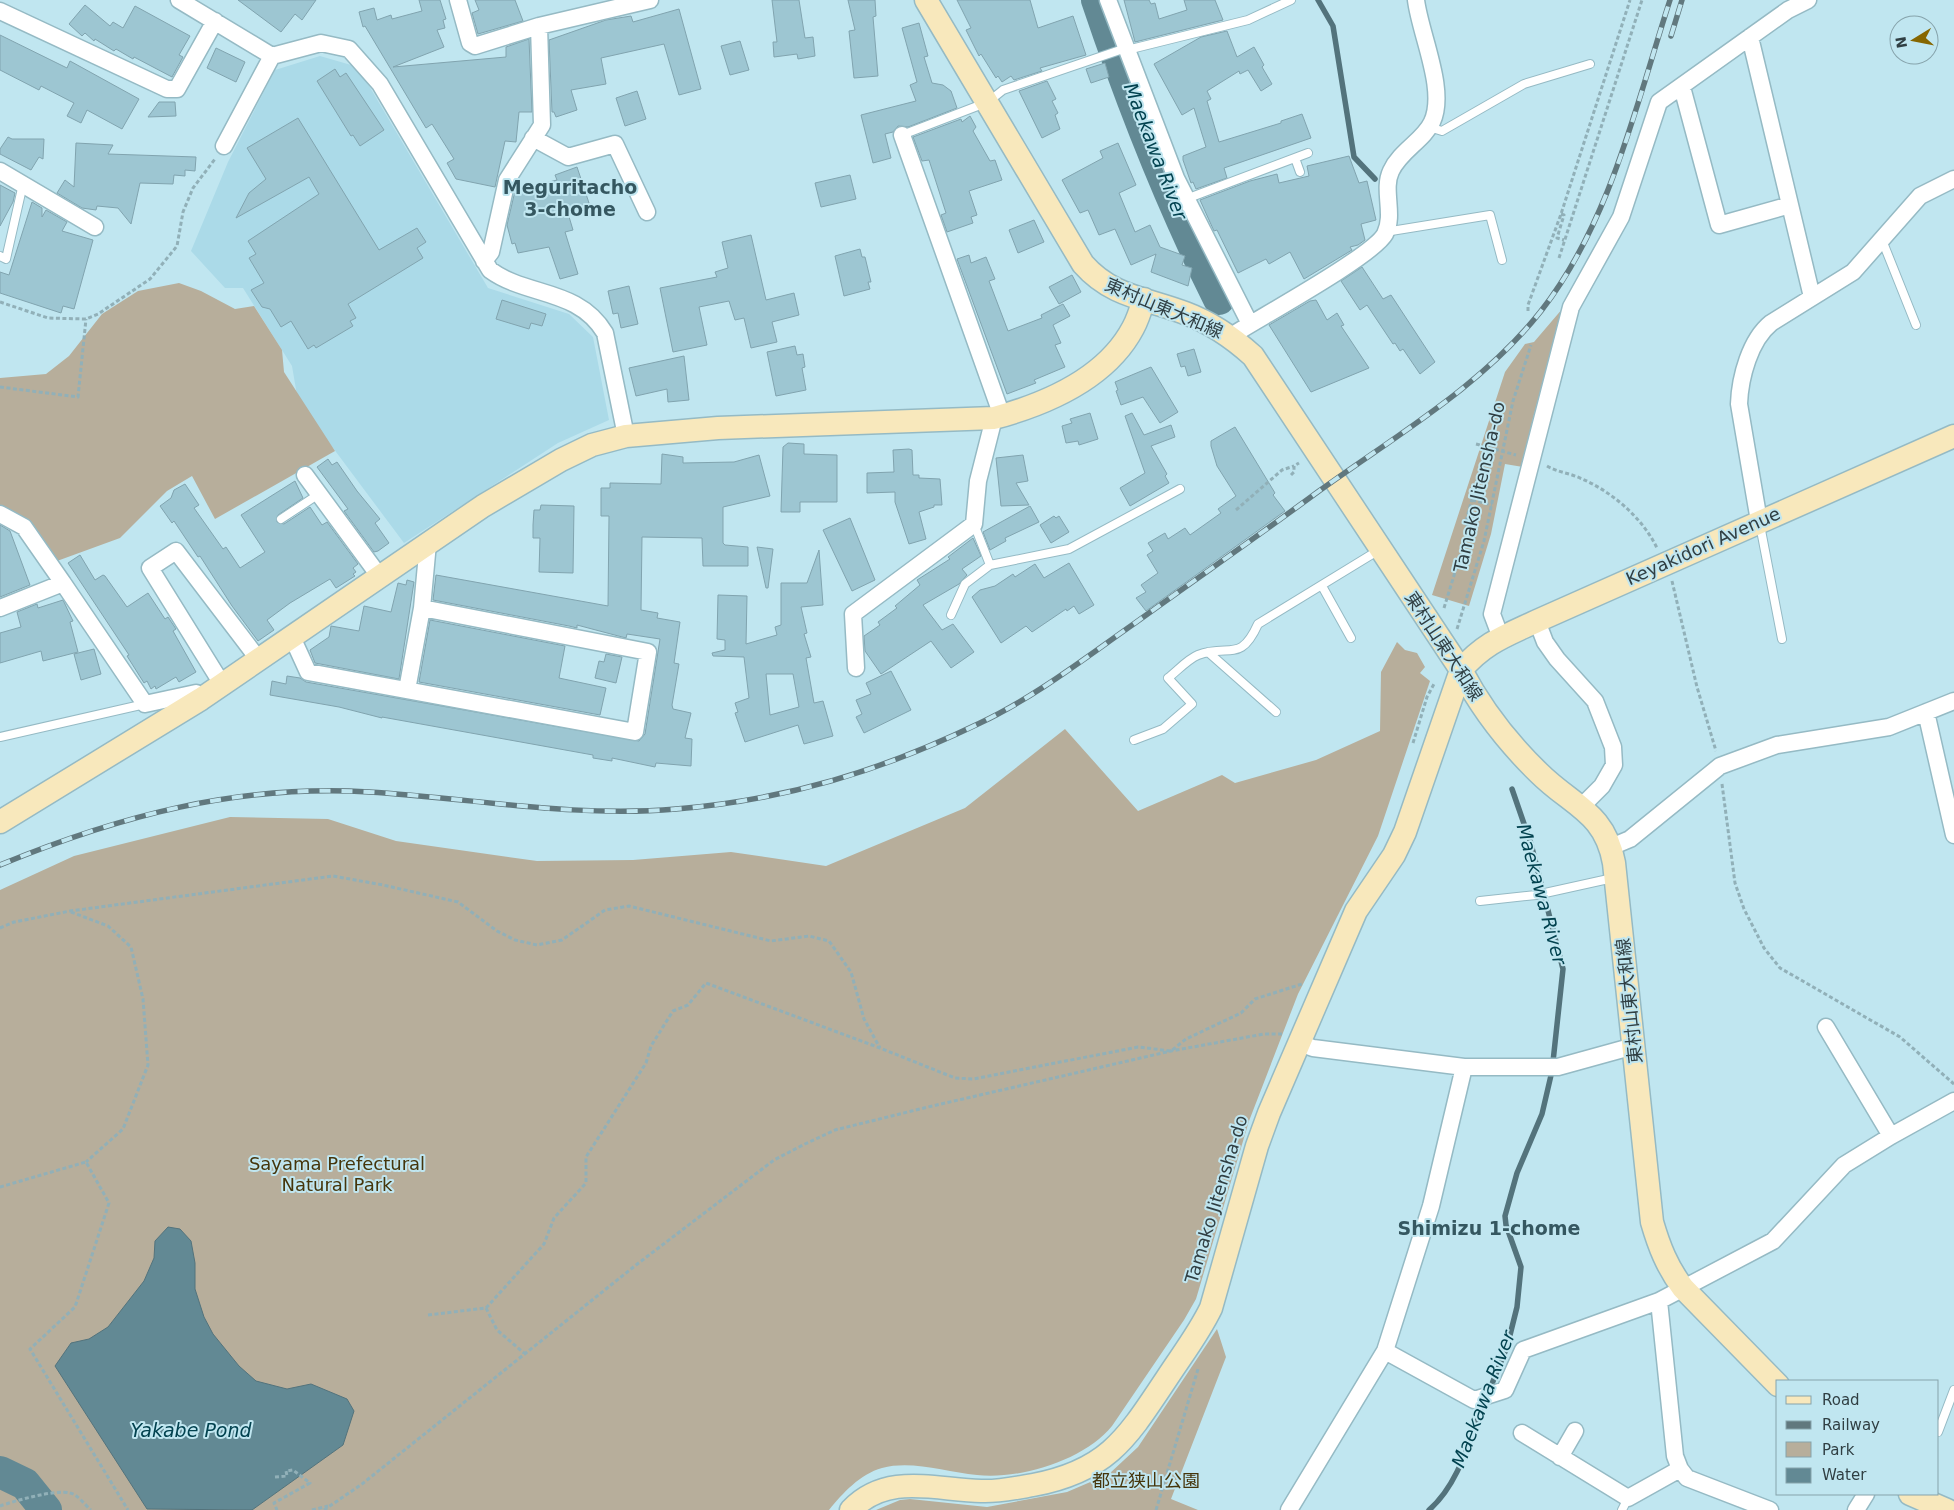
<svg xmlns="http://www.w3.org/2000/svg" width="1954" height="1510" viewBox="0 0 1954 1510" font-family="'DejaVu Sans','Noto Sans JP',sans-serif">
<rect width="100%" height="100%" fill="#c0e6f0"/>
<path fill="#abdae8" d="M320 56 358 67 488 288 569 314 593 337 609 420 558 443 404 543 298 401 292 366 243 288H225L191 251 228 162 275 70Z"/>
<path fill="#b7ae9b" d="M179 283 201 291 235 309 254 306 282 350 284 372 335 451 215 519 192 476 167 491 120 538 57 561 0 507V378L46 374 69 356 102 314 138 291Z
M1563 308 1533 418 1523 467 1505 464 1491 534 1469 606 1432 595 1505 372 1525 344 1534 342Z
M1397 642 1405 650 1417 653 1425 667 1420 673 1430 681 1378 836 1298 994 1249 1121 1196 1299 1184 1320 1112 1426C1085 1460 1019 1480 977 1475 946 1472 912 1460 882 1468 860 1474 843 1493 829 1510H0V890L74 856 230 817 328 819 396 841 537 861 633 860 731 852 826 866 965 808 1065 729 1138 811 1222 775 1235 783 1316 760 1380 731 1381 672Z
M1217 1329 1226 1357 1171 1499 1198 1510H876L900 1500 910 1499 987 1507 1067 1492 1109 1474 1138 1447Z"/>
<path fill="#628994" stroke="#53737c" d="M168 1227 180 1229 191 1241 195 1263V1289L204 1317 213 1334 239 1366 256 1381 287 1389 311 1384 347 1399 354 1411 343 1445 252 1510 147 1509 55 1366 71 1343 89 1339 108 1327 144 1281 154 1258 155 1241Z"/>
<g fill="none" stroke-linecap="round" stroke-linejoin="round">
<path stroke="#53737c" stroke-width="5.5" d="M1318 0 1333 26 1354 157 1375 179
M1489 1391 1507 1347 1517 1307 1521 1267 1506 1225 1505 1216 1517 1173 1542 1114 1552 1071 1563 969 1531 844 1512 789
M1429 1510C1460 1483 1470 1437 1485 1400"/>
<path stroke="#628994" stroke-width="32" d="M1097 0C1131 101 1171 203 1219 299
M0 1472 25 1484 46 1510"/>
</g>
<path fill="#9dc6d2" stroke="#81a4af" fill-rule="evenodd" d="M238 0H316L302 20 295 14 281 32Z
M419 0H440L446 19 443 20 445 28 437 30 444 47 393 67 506 57V47L529 39 532 112H519L516 142 505 141 495 187 456 179 447 163 454 159 432 124 426 128 365 26 363 27 359 12 374 8 377 20 391 15 392 19 422 11Z
M475 0H515L523 21 478 34 472 13 479 10Z
M772 0H799L804 32 805 38 813 37 815 56 798 59 797 54 774 57 773 42H777Z
M848 0H875L876 16 873 17 878 76 854 78 849 31 855 30Z
M957 0H1030L1038 28 1073 16 1086 55 1040 68 1042 71 1014 80 1011 76 1002 82 998 76 996 78 981 54 979 56 966 30 971 28Z
M1124 0H1149L1151 4 1155 3 1159 19 1187 10 1184 0H1215L1223 20 1135 42Z
M85 5 110 26 113 22 123 28 135 6 190 36 179 55 183 57 172 77 134 57 133 59 116 49 114 51 95 39 94 41 85 33 82 36 69 24Z
M679 9 701 89 679 95 664 44 601 58 606 84 571 90 577 110 556 117 554 112H552L549 40 606 20 631 16 633 22Z
M919 23 928 56 924 57 932 83 943 85 951 91 957 108 908 127 898 126 893 132 885 134 891 158 873 163 861 115 916 101 910 85 917 82 902 28Z
M1227 31 1237 57 1254 47 1264 65 1262 67 1272 84 1261 91 1248 70 1240 74 1239 71 1207 91 1211 99 1207 101 1219 142 1281 123V121L1302 114 1311 138 1224 168 1227 178 1196 189 1193 182 1191 183 1183 160V156L1206 147 1194 108 1182 115 1154 64 1201 37Z
M0 35 67 68 70 61 139 99 122 129 87 110 81 123 67 116 74 103 41 86 39 90 0 70Z
M740 41 749 70 730 75 721 46Z
M216 48 245 62 236 82 207 68Z
M1105 63 1109 77 1091 83 1086 69Z
M335 69 340 77 346 73 384 130 360 146 353 135 351 136 317 81Z
M1047 81 1056 99 1052 101 1058 113 1055 115 1060 129 1042 138 1019 91Z
M637 91 646 119 625 126 616 98Z
M159 102H175L176 116 148 117Z
M970 116 976 127 973 131 990 161 995 160 1002 180 969 191 977 215 971 217 973 223 947 232 941 215 946 213 929 160 922 161 913 137 961 119 962 122Z
M298 118 379 250 417 228 426 242 417 248 423 258 348 304 356 318 350 321 353 326 316 348 314 345 308 349 291 321 281 327 270 309 262 307 251 290 264 283 249 258 256 254 248 241 319 194 309 177 236 218 249 193 266 179 247 148Z
M8 137 12 139H44L43 159 39 157 31 170 0 154V149Z
M76 143 113 145 108 154 196 157 195 171 185 170V176L174 175 173 184 140 183 131 224 118 208 97 206 96 210 82 208 57 193 65 180 74 187Z
M1118 143 1136 185 1119 193 1135 232 1150 225 1160 247 1185 256 1182 265 1192 268 1188 286 1151 272 1156 254 1131 265 1115 229 1099 235 1088 210 1080 213 1062 180 1103 158 1100 151Z
M1349 156 1359 183 1367 181 1376 220 1361 224 1365 240 1358 245 1350 247 1352 250 1304 279 1290 252 1269 264 1266 259 1238 273 1217 230 1214 231 1200 200 1250 181 1277 174 1279 183 1309 176 1307 166Z
M577 167 589 203 567 210 573 230 565 232 578 274 560 279 549 247 518 253 515 243 512 244 507 225 515 191 557 180 555 175Z
M850 175 856 199 821 207 815 183Z
M0 185 15 193 13 202 0 226Z
M32 202 42 208V217L46 210 67 222 62 231 93 240 74 309 63 306 61 313 0 293V272L9 275Z
M1034 220 1044 242 1018 253 1009 230Z
M751 235 766 300 794 293 799 315 772 322 777 342 751 348 744 318 735 320 729 301 699 307 707 345 673 352 660 288 717 277 715 272 728 268 722 242Z
M860 249 862 257H865L871 282H868L870 289 844 296 835 256Z
M969 255 971 263 986 257 995 279 989 281 1008 331 1042 318 1041 315 1063 304 1070 316 1053 325 1061 343 1055 345 1065 367 1034 380 1036 383 1007 394 957 259Z
M1362 267 1383 299 1391 295 1435 362 1420 374 1403 349 1400 351 1395 343 1393 344 1367 305 1360 310 1341 281Z
M1072 275 1081 292 1059 304 1049 287Z
M629 286 638 324 621 328 618 313 613 314 608 291Z
M502 300 546 314 542 326 531 323 529 329 496 319Z
M1316 300 1327 320 1337 313 1344 325 1341 326 1369 368 1311 392 1269 325 1310 301Z
M795 346 797 355 803 354 805 367 802 368 806 390 776 396 767 352Z
M1194 349 1201 372 1188 376 1185 366 1181 367 1177 354Z
M684 356 689 400 668 402 667 389 636 396 629 368Z
M1151 367 1178 412 1160 423 1143 397 1121 405 1116 391 1118 390 1115 382Z
M1090 413 1098 439 1079 445 1078 441 1066 443 1062 426 1072 423 1070 419Z
M1132 413 1144 435 1171 425 1175 437 1151 446 1167 474 1165 476 1169 483 1130 506 1120 488 1145 473 1125 416Z
M1235 427 1275 493 1273 495 1285 511 1146 611 1136 598 1146 592 1141 585 1158 573 1147 555 1153 551 1148 543 1165 533 1168 539 1185 528 1190 535 1221 513 1218 509 1236 496 1217 466 1211 446V441Z
M788 443 804 444V454L837 455V502H800V512H781L783 447Z
M909 449 912 450 913 475H919V478L940 479 942 505H934V507L919 512 926 539 909 544 895 502V492L867 493V473L894 472 893 450Z
M662 454 683 457V463L734 462 759 455 770 496 723 507V543L725 545 748 547V566H703L702 538 642 537 641 610 658 613 657 618 680 622 674 663 679 664 672 705 673 709 691 713 685 738 692 739 691 766 656 763 655 767 612 758V761L593 758V755L382 717V718L339 707 270 695 272 681 286 684 287 676 300 678 306 682 639 741 645 734 660 639 627 634 626 638 577 625V628L569 626 433 600 436 575 608 606 609 516H601V488H610V483L661 484Z
M1023 455 1028 481 1016 483 1029 505 1001 506 996 458Z
M328 459 332 465 337 462 357 491 380 519 375 523 389 543 378 551 374 552 344 511 348 509 317 467Z
M295 481 303 498 278 515 277 522 284 524 310 507 322 525 327 522 358 564 353 568 356 572 353 574 355 576 336 588 330 579 290 603 267 620 274 630 258 641 232 606 200 556 198 557 174 521 172 523 160 506 171 498 174 490 185 484 199 505 194 508 223 549 226 547 240 568 265 552 241 515Z
M541 505 574 506 573 573 539 572 540 538H533V525L534 510H540Z
M1030 506 1039 522 1005 538 1006 541 990 550 983 532Z
M1054 516 1056 518 1059 516 1069 532 1051 543 1040 525Z
M850 518 875 580 852 591 823 530Z
M0 525 10 531 30 585 0 597Z
M973 538 981 556 962 569 967 575 959 584 923 605 942 630 953 624 974 652 951 668 931 641 881 674 865 651 864 636 880 625 878 622 897 608 895 606 920 585 917 580 950 559 948 557Z
M757 547 773 549 768 588H766Z
M819 550 823 605 801 607 807 633 804 634 811 657 806 658 814 703 823 701 833 736 804 744 798 725 745 742 735 713 738 712 735 703 749 698 744 657 713 656 712 653 725 650V640L717 639 718 595 747 596 746 644 777 635 775 627 781 625V583H807ZM766 674H793L799 707 770 715Z
M80 555 95 580 103 575 105 576 127 607 148 593 165 619 168 617 176 629 173 631 196 672 179 682 176 677 156 689 155 686 151 689 147 681 144 683 127 656 129 655 68 563Z
M1069 563 1094 605 1079 614 1074 606 1067 611 1066 609 1032 632 1026 626 1001 643 972 597 980 590 995 586 1013 574 1015 577 1035 564 1044 578Z
M407 580 414 582 399 679 315 663 310 650 329 637 331 626 359 631 364 606 391 612 398 583 406 585Z
M63 600 73 621 70 622 78 652 43 661 41 651 0 663V633L21 627 17 612 37 604 38 608Z
M430 620 565 646 559 678 606 688 600 715 419 682Z
M94 649 101 674 81 680 74 654Z
M606 654 622 657 616 683 595 678 599 661 604 662Z
M891 671 911 710 864 733 856 717 862 714 856 700 871 694 866 683Z"/>
<g fill="none" stroke-linecap="round" stroke-linejoin="round">
<g stroke="#95bac4" stroke-width="10">
<path id="lane" d="M1127 50 1248 20 1291 0
M1429 127 1442 131 1524 84 1590 64
M902 135 988 102 1003 90 1126 48
M1295 158 1300 172
M1186 199 1308 153
M1385 232 1490 215 1502 260
M1882 240 1916 325
M0 256 6 259 23 184
M281 519 319 494
M974 524 990 565
M1760 525 1782 639
M1322 586 1351 638
M951 615 965 584 990 565 1069 549 1180 489
M1208 652 1276 712
M0 737 145 704
M1134 740 1163 729 1192 704 1168 678C1177 671 1188 659 1198 655 1229 643 1240 664 1258 624L1379 550
M1480 901 1536 895 1613 878
M1938 1432 1954 1390
M1622 1510 1628 1498"/>
</g>
<g stroke="#95bac4" stroke-width="19">
<path id="street" d="M179 0 272 56 321 43 349 49 380 84 490 270C527 297 578 288 605 333L626 436
M458 0 470 43 475 46 539 26 650 0
M1108 0 1176 178 1250 324
M0 11 167 89H177L215 21
M1750 37 1812 297
M1682 87 1719 225 1790 205
M902 135 1002 416
M533 138 568 157 615 144 647 212
M224 146 272 56
M0 171 95 227
M484 261 491 252 507 180 542 125 539 26
M1231 336C1259 318 1373 256 1385 234 1395 214 1382 190 1391 171 1400 151 1424 140 1432 122 1447 90 1420 34 1416 0
M305 475 380 577
M0 514 24 527 63 583
M1759 521 1739 404C1740 377 1750 340 1771 323L1853 272 1920 196 1954 179
M0 608 63 583 145 704 196 693 201 699
M1537 621 1545 642 1557 659 1595 701 1613 747 1614 765 1602 786 1580 808
M292 637 308 672 635 732 648 652 422 608
M1501 638 1492 614 1571 307 1621 217 1659 102 1788 10 1808 0
M856 668 853 614 974 524 978 481 994 418
M222 684 150 568 176 551 259 660
M407 690 422 608 428 543
M1926 712 1954 835
M1611 847 1630 839 1720 766 1777 745 1889 727 1954 701
M1826 1027 1891 1136
M1299 1043 1313 1048 1464 1067H1558L1634 1046
M1385 1351 1474 1400 1505 1390 1523 1350 1659 1301
M1522 1433 1628 1498 1680 1469
M1560 1457 1575 1431
M1289 1510 1385 1351 1431 1206 1464 1067
M1770 1510 1687 1478 1680 1469 1675 1456 1659 1301 1773 1241 1844 1165 1891 1136 1954 1101
M1856 1510 1866 1494"/>
</g>
<g stroke="#95bac4" stroke-width="25">
<path id="secondary" d="M926 0 1083 264C1112 297 1146 298 1185 313 1212 323 1232 337 1253 356L1461 670C1481 708 1508 743 1539 773 1572 806 1605 812 1614 863L1652 1222C1659 1246 1667 1267 1683 1288L1778 1385
M0 822 201 699 483 506 561 460 592 445 626 436 718 428 994 418C1046 404 1106 379 1133 328 1138 319 1141 309 1144 299
M1910 1494 1947 1510
M851 1510C887 1472 936 1490 981 1491 998 1492 1016 1488 1033 1485 1108 1471 1127 1438 1167 1378 1182 1355 1199 1333 1211 1308L1257 1146 1269 1113 1356 911 1394 855 1405 832 1461 670C1484 643 1505 636 1537 621L1954 436"/>
</g>
<path stroke="#91b0b8" stroke-width="3" stroke-dasharray="4 2.5" stroke-linecap="butt" d="M1561 214 1564 215 1557 238 1564 240
M1559 258 1642 0
M0 302 48 318 86 319 98 314 150 279 177 246 183 212 193 188 215 159
M1528 311V305L1561 214 1630 0
M0 387 78 397 86 319
M1476 444 1516 455
M1547 466C1557 472 1569 473 1580 478 1611 491 1642 517 1657 548
M1291 475 1294 472V466L1299 463
M1472 500 1492 505
M1236 510 1282 470 1294 466
M1672 581 1697 687 1716 751
M1444 608 1468 530 1466 521 1486 448
M1457 629 1484 541 1513 401 1531 345
M1413 743 1427 697 1434 684
M1722 784 1735 883 1744 909 1764 948 1780 968 1900 1037 1954 1084
M71 912 108 926 131 947 143 999 148 1065 123 1129 86 1162
M0 928 14 922 70 911 333 876 383 885 458 902 497 931 515 940 537 945 562 940 605 910 629 906 771 941 809 936 829 941 851 972 864 1019 880 1048
M0 1187 86 1162 109 1203 75 1307 30 1349 128 1510
M486 1308 497 1330 524 1353
M428 1315 486 1308 544 1244 554 1218 586 1183V1157L646 1063 651 1046 673 1011 688 1005 706 983 880 1048 955 1078 973 1079 1138 1047 1171 1051 1186 1039 1241 1013 1255 999 1302 984
M275 1477 287 1476 286 1471 293 1470 310 1483 274 1503 277 1510
M0 1506C14 1501 56 1489 70 1493 77 1494 85 1505 91 1510
M312 1510 328 1506
M324 1510 362 1484 636 1265 774 1160 805 1144 835 1130 928 1107 1171 1051 1264 1034H1282
M1156 1510 1198 1369"/>
<use href="#lane" stroke="#fff" stroke-width="8"/>
<use href="#street" stroke="#fff" stroke-width="16"/>
<use href="#secondary" stroke="#f8e8bc" stroke-width="22"/>
<g stroke="#61787e" stroke-width="5.5">
<path id="rail" d="M1671 36 1682 0
M0 865C119 816 238 784 369 792 472 798 573 818 676 809 786 800 881 771 980 723 1035 697 1085 658 1135 623 1196 579 1258 536 1319 491 1395 436 1482 386 1541 311 1610 223 1636 105 1670 0"/>
</g>
<use href="#rail" stroke="#c0e6f0" stroke-width="4" stroke-dasharray="11" stroke-linecap="butt"/>
</g>
<g text-anchor="middle" dominant-baseline="central" stroke-width="4" stroke-linejoin="round" paint-order="stroke">
<g font-size="18" fill="#303f43" stroke="#c0e6f0">
<text transform="translate(1164 308) rotate(23)">東村山東大和線</text>
<text transform="translate(1479 487) rotate(-77)">Tamako Jitensha-do</text>
<text transform="translate(1703 546) rotate(-24)">Keyakidori Avenue</text>
<text transform="translate(1444 646) rotate(57)">東村山東大和線</text>
<text transform="translate(1629 1001) rotate(-96)">東村山東大和線</text>
<text transform="translate(1216 1199) rotate(-73)">Tamako Jitensha-do</text>
</g>
<g font-size="18" fill="#45350b" stroke="#c0e6f0">
<text x="337" y="1163">Sayama Prefectural<tspan x="337" dy="21">Natural Park</tspan></text>
<text x="1146" y="1480">都立狭山公園</text>
</g>
<g font-size="19" font-style="italic" fill="#02424f" stroke="#c0e6f0">
<text transform="translate(1156 151) rotate(69)">Maekawa River</text>
<text transform="translate(1542 894) rotate(75)">Maekawa River</text>
<text transform="translate(1483 1399) rotate(-69)">Maekawa River</text>
<text x="191" y="1430">Yakabe Pond</text>
</g>
<g font-size="19" font-weight="bold" fill="#355760" stroke="#c0e6f0">
<text x="570" y="187">Meguritacho<tspan x="570" dy="22">3-chome</tspan></text>
<text x="1489" y="1228">Shimizu 1-chome</text>
</g>
</g>
<rect x="1776" y="1380" width="162" height="115" fill="#c0e6f0" stroke="#86a3ab"/>
<rect x="1786" y="1396" width="25" height="8" fill="#f8e8bc" stroke="#86a3ab"/>
<text x="1822" y="1405" font-size="15" fill="#303f43">Road</text>
<rect x="1786" y="1421" width="25" height="8" fill="#61787e" stroke="#86a3ab"/>
<text x="1822" y="1430" font-size="15" fill="#303f43">Railway</text>
<rect x="1786" y="1442" width="25" height="15" fill="#b7ae9b" stroke="#86a3ab"/>
<text x="1822" y="1455" font-size="15" fill="#303f43">Park</text>
<rect x="1786" y="1468" width="25" height="15" fill="#628994" stroke="#86a3ab"/>
<text x="1822" y="1480" font-size="15" fill="#303f43">Water</text>
<g transform="translate(1914 40) rotate(260)"><circle r="24" fill="#c0e6f0" stroke="#86a3ab"/>
<path d="M0-4L9 19L0 12L-9 19Z" fill="#866600"/>
<text y="-8" font-size="14" font-weight="bold" text-anchor="middle" fill="#303f43">N</text>
</g>
</svg>
